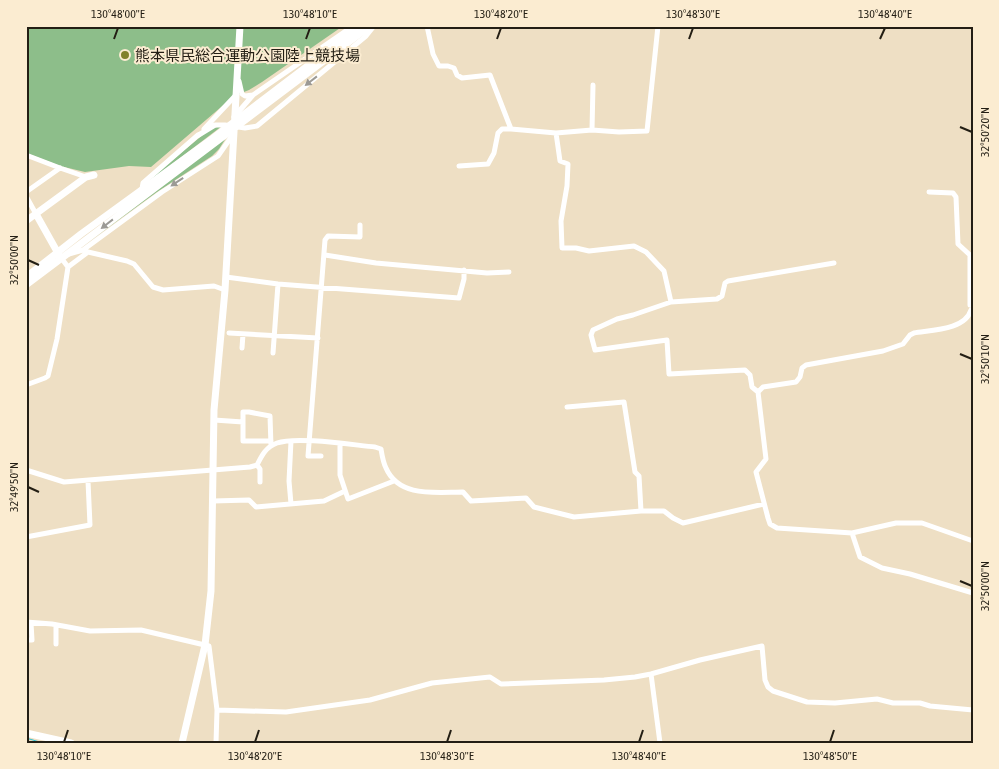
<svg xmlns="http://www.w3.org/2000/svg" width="999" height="769" viewBox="0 0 999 769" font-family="'Asap Condensed','Noto Sans JP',sans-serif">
<rect width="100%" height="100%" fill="#eedfc4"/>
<path fill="#8dbe8a" d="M26 26H343L262 82 249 90 234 96 151 167 129 166 85 172 60 166 26 153Z
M222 126 159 174 149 181 148 180 210 129Z
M226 138 219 149 212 156 157 192 80 248Z"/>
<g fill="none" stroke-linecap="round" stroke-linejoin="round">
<path stroke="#2ebfd1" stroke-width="1" d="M26 738 43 743"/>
<path stroke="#fff" stroke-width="5" d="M427 26 433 54 439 66H448L454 68 457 75 462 78 490 75 511 129 556 133 592 130 619 132 647 131 658 26
M239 81 242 94 245 96 253 95 353 26
M234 117 253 95
M204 129 235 96
M592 130 593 85
M556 133 560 161 568 164 567 186 561 221 562 248H576L589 251 634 246 646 252 664 271 671 302
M197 136 215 125H225L245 128 257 126 366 36 374 26
M26 155 60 168 86 177
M459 166 488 164 494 153 498 133 502 129H511
M142 189 143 183 198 135
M26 192 60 168
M929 192 953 193 956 197 958 244 970 255V305
M26 196 36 214
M69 254 83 250 162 192 218 156 234 133
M325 255 376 263 487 273 509 272
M62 259 68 267 88 252 127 261 134 264 153 287 163 290 214 286 225 290
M834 263 728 281 725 283 722 296 717 299 671 302 633 315 617 319 593 330 591 335 595 350 667 340 669 374 745 370 750 375 752 387 758 392 766 459 756 472 768 518 770 524 777 528 852 533 896 523H922L973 541
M226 277 278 284 459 298 464 279V270
M229 333 318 338
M242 348 243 334
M273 353 278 284
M26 385 45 378 48 376 57 339 68 267
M758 392 763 387 796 382 800 377 802 368 806 365 883 351 903 344 910 335 914 333C932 330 965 330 971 310
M567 407 624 402 635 472 639 476 641 511
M214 420 243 422
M271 441H243V412H249L270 416 271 446
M340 444V475L348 499 394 481
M321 456H308L325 240 328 236 360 237V225
M257 465 260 469V482
M26 470 64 482 250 467 257 465C262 455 266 447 277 443 297 436 353 445 375 447L381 449C382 455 383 462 386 468 399 498 436 492 463 492L471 501 526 498 534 507 574 517 641 511H664L673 518 683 523 764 504
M213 501 249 500 256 507 324 501 345 491
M291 504 289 481 291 441
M852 533 860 557 882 568 910 574 973 593
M26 537 90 525 88 481
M26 622 52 624 90 631 141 630 209 646 217 710 216 743
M26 640H32L31 623
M56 644V625
M651 674 660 743
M217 710 286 712 370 700 432 683 490 677 501 684 604 680 635 677 651 674 700 660 762 646 765 680 768 687 773 691 807 702 835 703 877 699 893 703H920L930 706 973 710"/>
<path stroke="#fff" stroke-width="7" d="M36 214 59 255
M26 221 86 177 94 175
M26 277 81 234 213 138 360 26
M26 285 370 26
M26 733 71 743
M182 743 205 645 211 591 214 410 225 290 240 26"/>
</g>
<defs><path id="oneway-solid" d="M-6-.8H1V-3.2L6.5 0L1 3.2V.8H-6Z" transform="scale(1.25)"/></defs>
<g fill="#9c9a95">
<use href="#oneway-solid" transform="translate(311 81) rotate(142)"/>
<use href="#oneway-solid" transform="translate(177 182) rotate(146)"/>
<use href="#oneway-solid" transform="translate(107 224) rotate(142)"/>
</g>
<path fill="none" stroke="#231e14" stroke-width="2" d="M114 39 118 28M306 39 310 28M497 39 501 28M689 39 693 28M880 39 885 28M960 127 972 132M28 260 39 265M960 354 972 359M28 487 39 492M960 581 972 586M64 742 68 730M255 742 259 730M447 742 451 730M639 742 643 730M830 742 834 730"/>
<circle fill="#81822b" stroke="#fbecd1" stroke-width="2" cx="125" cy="55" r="5"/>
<g text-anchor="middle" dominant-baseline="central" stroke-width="4" stroke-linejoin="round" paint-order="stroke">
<g font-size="15" fill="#231e14" stroke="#fbecd1" text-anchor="start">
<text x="135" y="55">熊本県民総合運動公園陸上競技場</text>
</g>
</g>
<rect width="999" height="769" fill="none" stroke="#fbecd1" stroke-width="55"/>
<rect x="28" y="28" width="944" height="714" fill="none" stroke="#231e14" stroke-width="2"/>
<g font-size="12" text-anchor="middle" fill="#231e14">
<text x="118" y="18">130°48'00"E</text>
<text x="310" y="18">130°48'10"E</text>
<text x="501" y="18">130°48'20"E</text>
<text x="693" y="18">130°48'30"E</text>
<text x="885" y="18">130°48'40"E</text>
<text transform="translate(985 132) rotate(-90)" y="4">32°50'20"N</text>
<text transform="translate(14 260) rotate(-90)" y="4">32°50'00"N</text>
<text transform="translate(985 359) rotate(-90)" y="4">32°50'10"N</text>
<text transform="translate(14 487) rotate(-90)" y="4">32°49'50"N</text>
<text transform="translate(985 586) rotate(-90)" y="4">32°50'00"N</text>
<text x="64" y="760">130°48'10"E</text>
<text x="255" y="760">130°48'20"E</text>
<text x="447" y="760">130°48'30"E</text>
<text x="639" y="760">130°48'40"E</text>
<text x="830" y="760">130°48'50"E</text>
</g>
</svg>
